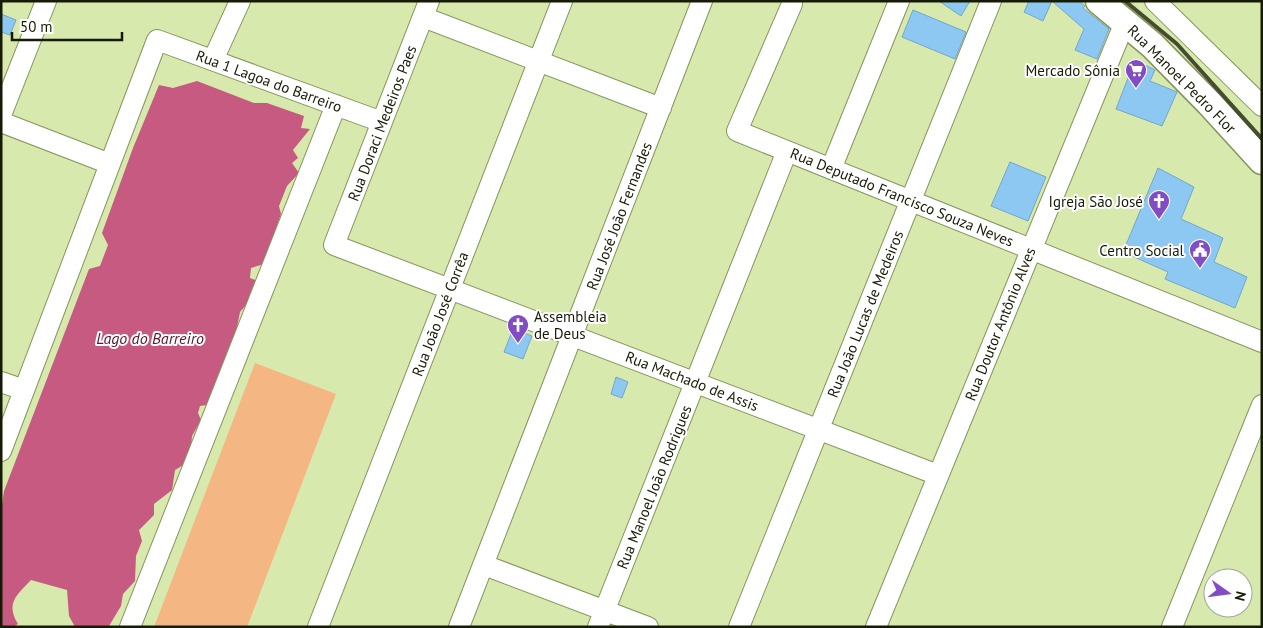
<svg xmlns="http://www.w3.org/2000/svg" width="1263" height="628" viewBox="0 0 1263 628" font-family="'PT Sans',sans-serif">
<rect width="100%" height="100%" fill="#d8e9ae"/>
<path fill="#f4b682" d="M255 363 336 394 247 627H154Z"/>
<path fill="#c75a80" d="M197 81 254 103H267L304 116 301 128 310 129 293 150 298 158 292 163 299 173 287 186 279 206 281 214 264 264 251 268 250 278 258 281 253 297 240 312 235 337 223 376 207 405 200 406 198 413 201 420 192 436 190 461 175 470 172 490 154 504V515L139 530 142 541 136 556 135 581 123 594 121 606 109 626 75 627 69 616 67 590 31 580C17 595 5 603 18 624L13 627H1V512L4 491 89 269 100 266 108 245 102 233 133 148 159 85 173 88Z"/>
<path fill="#8dc8f3" stroke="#72a6cc" d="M939 1H970L961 16Z
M1029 1H1052L1043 21 1024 12Z
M1052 1H1079L1085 6 1083 8 1109 29 1097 59 1075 50 1084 29Z
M913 10 966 32 955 59 902 37Z
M1 14 16 20 10 35 1 32Z
M1135 60 1155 70 1150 81 1177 92 1162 126 1116 109Z
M1010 162 1046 177 1028 221 991 206Z
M1158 168 1194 187 1181 219 1223 238 1214 262 1247 277 1235 308 1165 279 1168 272 1123 252Z
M513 329 532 336 523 359 504 352Z
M616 377 628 382 622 398 611 394Z"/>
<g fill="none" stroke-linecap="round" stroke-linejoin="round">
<g stroke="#85945c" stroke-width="22">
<path id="minor" d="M429 1 334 245 938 475
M1155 1 1262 106
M792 4 737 131 1262 342
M423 17 661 108
M213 60 240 1
M1 115 46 1
M1 122 110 164
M831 169 899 1
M1 382 24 390
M1 451 157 40 382 122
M484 565 648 627
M130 627 336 105
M318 627 562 1
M459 627 702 1
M598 627 787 151
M739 627 991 1
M876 627 1125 22
M1172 627 1262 405"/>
</g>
<g stroke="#85945c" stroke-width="29">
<path id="major" d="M1099 1 1152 45 1209 103 1262 161"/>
</g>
<use href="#minor" stroke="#fff" stroke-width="20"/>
<use href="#major" stroke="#fff" stroke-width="26"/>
<path stroke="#454d2e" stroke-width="4" d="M1125 1 1177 44 1262 139"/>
</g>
<defs>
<g id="supermarket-pin" transform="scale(1.125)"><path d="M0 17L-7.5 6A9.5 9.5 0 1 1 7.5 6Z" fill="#814cc4" stroke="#fff"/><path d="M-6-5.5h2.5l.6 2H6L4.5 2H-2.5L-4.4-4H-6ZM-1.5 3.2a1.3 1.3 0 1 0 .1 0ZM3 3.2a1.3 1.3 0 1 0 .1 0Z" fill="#fff"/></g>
<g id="church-pin" transform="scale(1.125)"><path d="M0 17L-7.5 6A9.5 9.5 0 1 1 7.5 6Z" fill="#814cc4" stroke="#fff"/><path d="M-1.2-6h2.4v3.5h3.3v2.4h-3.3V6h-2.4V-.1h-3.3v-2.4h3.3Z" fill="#fff"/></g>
<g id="civic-pin" transform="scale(1.125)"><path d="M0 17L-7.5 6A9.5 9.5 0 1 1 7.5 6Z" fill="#814cc4" stroke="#fff"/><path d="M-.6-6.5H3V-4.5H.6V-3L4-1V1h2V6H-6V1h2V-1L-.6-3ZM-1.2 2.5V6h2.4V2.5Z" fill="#fff"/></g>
</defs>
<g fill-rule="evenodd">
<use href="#supermarket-pin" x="1136" y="70"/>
<use href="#church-pin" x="1159" y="201"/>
<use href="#civic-pin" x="1200" y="250"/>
<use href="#church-pin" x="518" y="325"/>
</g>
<g text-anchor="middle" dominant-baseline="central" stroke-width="4" stroke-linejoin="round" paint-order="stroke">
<g font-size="15" fill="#161b05" stroke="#fff" text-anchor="end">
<text x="1120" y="70">Mercado Sônia</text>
<text x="1143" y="201">Igreja São José</text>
<text x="1184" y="250">Centro Social</text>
<text x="534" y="316" text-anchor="start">Assembleia<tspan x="534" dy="17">de Deus</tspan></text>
</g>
<g font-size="15" fill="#161b05" stroke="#fff">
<text transform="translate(1182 79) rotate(45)">Rua Manoel Pedro Flor</text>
<text transform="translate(269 81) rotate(20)">Rua 1 Lagoa do Barreiro</text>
<text transform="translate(382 123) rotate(-69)">Rua Doraci Medeiros Paes</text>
<text transform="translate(902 197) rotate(22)">Rua Deputado Francisco Souza Neves</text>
<text transform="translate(619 216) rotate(-69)">Rua José João Fernandes</text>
<text transform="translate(440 314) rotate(-69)">Rua João José Corrêa</text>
<text transform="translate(865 314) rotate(-68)">Rua João Lucas de Medeiros</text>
<text transform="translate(1000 324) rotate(-68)">Rua Doutor Antônio Alves</text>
<text transform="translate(692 381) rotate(21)">Rua Machado de Assis</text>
<text transform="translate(654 487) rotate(-68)">Rua Manoel João Rodrigues</text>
</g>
<g font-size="16" font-style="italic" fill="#5c1632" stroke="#fff">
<text x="150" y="338">Lago do Barreiro</text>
</g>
</g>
<rect width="1263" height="628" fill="none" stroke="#161b05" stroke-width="5"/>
<g transform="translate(1228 593) rotate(104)"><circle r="24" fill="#ffffff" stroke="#a2a49b"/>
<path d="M0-4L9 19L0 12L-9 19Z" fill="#814cc4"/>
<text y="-8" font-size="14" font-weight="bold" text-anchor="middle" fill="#161b05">N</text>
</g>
<path d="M12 32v8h110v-8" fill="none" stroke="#161b05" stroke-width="2.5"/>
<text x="20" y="32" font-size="15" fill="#161b05" stroke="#ffffff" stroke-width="4" paint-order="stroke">50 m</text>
</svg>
